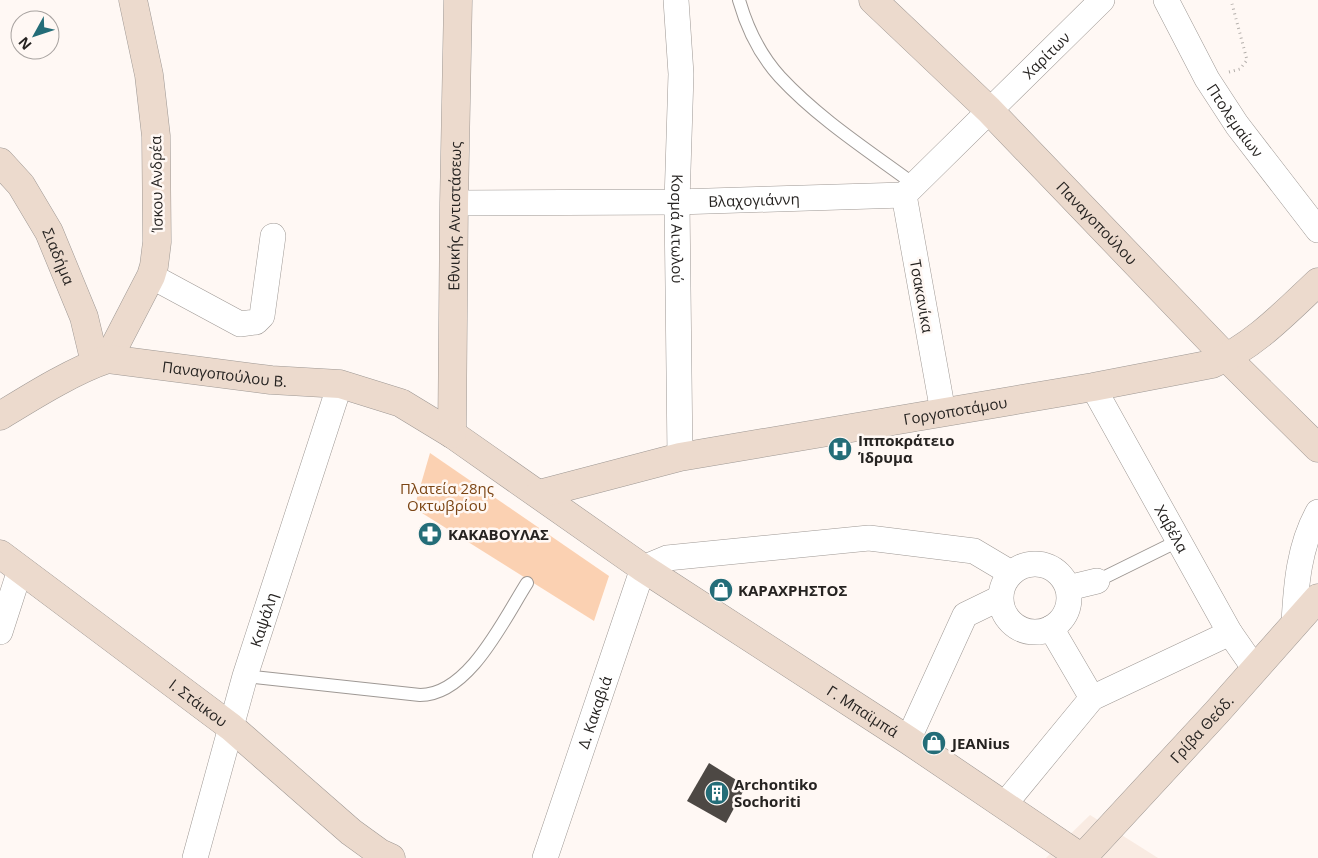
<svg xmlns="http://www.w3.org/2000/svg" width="1318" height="858" viewBox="0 0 1318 858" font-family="'Open Sans',sans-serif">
<rect width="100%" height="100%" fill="#fff8f4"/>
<path fill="#f9ebe2" d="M1090 815 1158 858H1046Z"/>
<path fill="#fbd1b2" d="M430 453 609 576 594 621 414 508Z"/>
<path fill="#4d4844" d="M709 763 746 786 726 823 687 801Z"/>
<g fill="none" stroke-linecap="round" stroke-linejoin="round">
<g stroke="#9e9894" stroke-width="14">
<path id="lane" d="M739 0C747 28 760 55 780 77 819 119 869 151 915 185
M1097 581 1178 541
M245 676 420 695C469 695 504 619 527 583"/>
</g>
<g stroke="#9e9894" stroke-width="26">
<g id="street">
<path id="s1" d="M676 0 681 74 677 202 680 457"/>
<path id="s2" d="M1166 0 1207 79 1237 125 1318 230"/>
<path id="s3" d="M454 203 677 202 904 195"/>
<path d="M151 276 240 324 256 322 262 316 273 236"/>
<path id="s4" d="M1093 387 1230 633 1255 669"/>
<path id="s5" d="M943 412 904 195 1102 0"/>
<circle cx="1035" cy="598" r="34"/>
<path d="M1068 588 1097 581"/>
<path d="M1294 623C1296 585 1299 546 1318 512"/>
<path d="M1051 628 1092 698"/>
<path d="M0 632 20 570"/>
<path d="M908 740 965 615 1000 598"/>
<path d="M1004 805 1092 698 1230 633"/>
<path id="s6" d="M195 858 245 676 340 384"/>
<path id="s7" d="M545 858 643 568 667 558 869 538 974 551 1011 573"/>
</g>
</g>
<g stroke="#9e9894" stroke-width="29">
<g id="secondary">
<path id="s8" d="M873 0 989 110 1227 358 1318 448"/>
<path id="s9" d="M0 162 21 185 49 232 84 317 95 363"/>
<path d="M108 359 151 276 154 266 157 242 156 136 149 75 133 0"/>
<path id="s10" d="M0 416C31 397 74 370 108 359L271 380 340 384 401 403 452 434 643 568 908 740 1082 858"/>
<path id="s11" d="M452 434 454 203 458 0"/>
<path id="s12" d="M539 494 680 457 1093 387 1212 364C1253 347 1286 312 1318 282"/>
<path id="s13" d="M0 554 231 727 351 832 380 853 391 858"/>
<path id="s14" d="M1082 858 1217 712 1318 598"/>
</g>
</g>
<path stroke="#b4afab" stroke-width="3" stroke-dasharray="1 4" stroke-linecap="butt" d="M1229 72 1240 69 1247 60 1231 0"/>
<use href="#lane" stroke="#fff" stroke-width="12"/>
<use href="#street" stroke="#fff" stroke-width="25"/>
<use href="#secondary" stroke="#ecdacd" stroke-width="28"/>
</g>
<defs>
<g id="hospital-disc" transform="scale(1.25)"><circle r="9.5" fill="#246d78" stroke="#fff8f4"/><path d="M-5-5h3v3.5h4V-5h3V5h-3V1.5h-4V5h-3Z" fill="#fff"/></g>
<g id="pharmacy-disc" transform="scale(1.25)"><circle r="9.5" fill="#246d78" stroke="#fff8f4"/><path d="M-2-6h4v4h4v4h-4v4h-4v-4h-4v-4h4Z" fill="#fff"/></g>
<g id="shop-disc" transform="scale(1.25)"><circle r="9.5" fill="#246d78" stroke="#fff8f4"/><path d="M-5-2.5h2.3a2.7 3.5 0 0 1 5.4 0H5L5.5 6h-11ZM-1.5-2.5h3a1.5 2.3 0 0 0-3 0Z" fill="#fff"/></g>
<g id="building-disc" transform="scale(1.25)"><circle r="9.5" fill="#246d78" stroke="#fff8f4"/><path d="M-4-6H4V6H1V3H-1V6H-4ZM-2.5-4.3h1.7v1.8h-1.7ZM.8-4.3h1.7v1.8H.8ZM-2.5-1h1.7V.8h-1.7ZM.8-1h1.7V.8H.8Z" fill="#fff"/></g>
</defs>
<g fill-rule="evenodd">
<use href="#hospital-disc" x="840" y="449"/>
<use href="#pharmacy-disc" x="430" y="534"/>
<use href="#shop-disc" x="721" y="590"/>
<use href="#shop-disc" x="934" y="743"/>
<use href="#building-disc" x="717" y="793"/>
</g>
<g text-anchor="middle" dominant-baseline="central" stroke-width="5" stroke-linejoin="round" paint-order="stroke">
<g font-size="15" fill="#262321" stroke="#fff8f4">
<text stroke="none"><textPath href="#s5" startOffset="420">Χαρίτων</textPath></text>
<text stroke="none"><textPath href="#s2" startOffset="139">Πτολεμαίων</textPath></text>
<text transform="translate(156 184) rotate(-91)">Ίσκου Ανδρέα</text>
<text stroke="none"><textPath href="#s3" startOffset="300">Βλαχογιάννη</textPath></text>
<text stroke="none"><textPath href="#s11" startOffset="218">Εθνικής Αντιστάσεως</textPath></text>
<text stroke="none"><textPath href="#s8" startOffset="316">Παναγοπούλου</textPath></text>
<text stroke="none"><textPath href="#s1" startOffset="229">Κοσμά Αιτωλού</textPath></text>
<text stroke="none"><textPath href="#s9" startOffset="112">Σιαδήμα</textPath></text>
<text transform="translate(922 296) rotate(80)">Τσακανίκα</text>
<text stroke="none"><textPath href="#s10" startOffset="240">Παναγοπούλου Β.</textPath></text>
<text stroke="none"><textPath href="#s12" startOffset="425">Γοργοποτάμου</textPath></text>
<text stroke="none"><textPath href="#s4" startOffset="162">Χαβέλα</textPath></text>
<text stroke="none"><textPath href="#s6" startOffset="248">Καψάλη</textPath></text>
<text stroke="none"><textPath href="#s13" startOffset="248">Ι. Στάικου</textPath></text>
<text stroke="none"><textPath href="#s10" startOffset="975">Γ. Μπαϊμπά</textPath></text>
<text stroke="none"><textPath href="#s7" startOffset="154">Δ. Κακαβιά</textPath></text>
<text stroke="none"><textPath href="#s14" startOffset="176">Γρίβα Θεόδ.</textPath></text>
</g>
<g font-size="15" font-weight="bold" fill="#262321" stroke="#fff8f4" text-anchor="start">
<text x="858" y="440">Ιπποκράτειο<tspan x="858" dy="17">Ίδρυμα</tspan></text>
<text x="448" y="534">ΚΑΚΑΒΟΥΛΑΣ</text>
<text x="738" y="590">ΚΑΡΑΧΡΗΣΤΟΣ</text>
<text x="952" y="743">JEANius</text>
<text x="734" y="784">Archontiko<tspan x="734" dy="17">Sochoriti</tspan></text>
</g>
<g font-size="15" fill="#7c4615" stroke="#fff8f4">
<text x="447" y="488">Πλατεία 28ης<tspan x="447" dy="17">Οκτωβρίου</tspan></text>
</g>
</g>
<g transform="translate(35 35) rotate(230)"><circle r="24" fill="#fff8f4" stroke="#a8a3a0"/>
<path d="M0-4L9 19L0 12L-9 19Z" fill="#246d78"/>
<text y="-8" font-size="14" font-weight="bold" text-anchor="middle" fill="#262321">N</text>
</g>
</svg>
